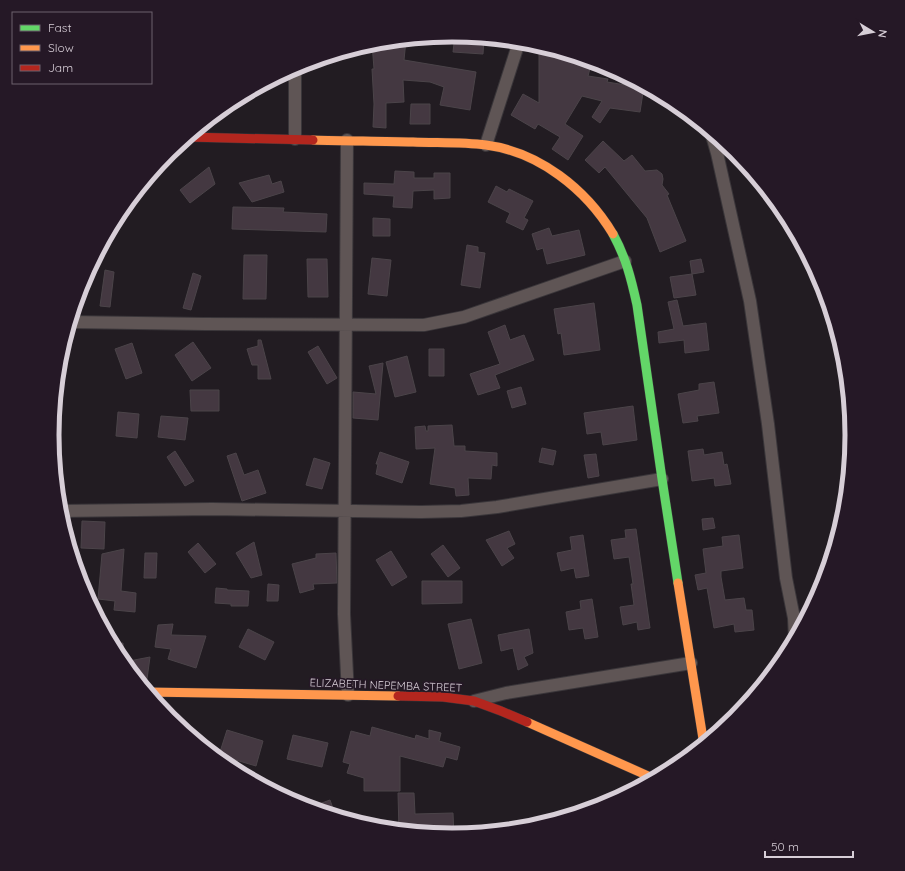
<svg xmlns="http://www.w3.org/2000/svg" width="905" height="871" viewBox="0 0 905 871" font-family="Quicksand,sans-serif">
<rect width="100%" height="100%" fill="#221c22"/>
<path fill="#443841" stroke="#4b4449" d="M455 35 484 38 483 54 453 52Z
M406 40 404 60 476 72 470 110 440 105 444 87 430 82 403 80 404 102 386 103V128L373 127 374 104 372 69H374L372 43Z
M539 50H556L592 61 588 76 608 79 607 82 626 85 627 77 644 86 640 112 610 108 600 123 592 117 602 101 582 96 565 124 583 136 568 160 552 149 560 137 538 124 535 129 511 115 523 94 539 103Z
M411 104H430V124H410Z
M603 141 624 161 632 155 645 171 657 170 662 174 663 179 662 185 669 194 667 195 686 241 660 252 647 218 605 167 599 173 585 160Z
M209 167 215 184 190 203 180 190Z
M395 171 414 172V178H434V173H450V198L434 199V190L413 191 412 208 393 207 394 196 364 194V183L394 184Z
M269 175 272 184 281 181 284 192 252 202 239 183Z
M496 186 507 192 509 189 533 201 524 218 528 220 523 230 506 222 510 213 488 202Z
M233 207 284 208 283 212 327 214 326 232 232 229Z
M373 218 390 219V236H373Z
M549 228 552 236 579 230 585 255 547 264 543 248 537 250 532 234Z
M467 245 478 247V252L485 253 480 288 461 285Z
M244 255H267L266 299H243Z
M372 258 391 260 387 296 368 294Z
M307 259H327L328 297H308Z
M701 259 704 272 692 274 690 261Z
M105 270 114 272 110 307 100 306Z
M193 273 201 276 191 310 183 308Z
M692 274 696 295 674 298 670 277Z
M677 300 683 326 706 323 709 350 685 353 684 340 659 343 658 332 674 329 668 302Z
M594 303 600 350 564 355 561 333 558 334 554 309Z
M505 325 510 340 524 335 534 360 495 375 500 388 478 395 470 374 500 364 488 332Z
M258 340H261L271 379H258V365H252L247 349 258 346Z
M193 342 211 368 192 381 175 355Z
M132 343 142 373 126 379 115 349Z
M318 346 337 378 327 384 308 352Z
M429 349H444V376H429Z
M407 356 416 392 395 397 386 362Z
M383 363 378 420 353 418V392L376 394 369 366Z
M714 382 719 413 697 416 698 421 683 423 678 394 699 390V384Z
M521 387 526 404 512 408 507 391Z
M190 390H219V411H191Z
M633 406 637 440 603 445 601 432 587 434 584 413Z
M118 412 139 414 137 438 116 436Z
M161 416 188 418 185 440 158 437Z
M452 425 454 446H465V451L497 453V466L492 465 491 479 468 478 469 495 456 496 455 488 430 484 435 448 416 449 415 427 425 426 426 431H428V426Z
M542 448 556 451 553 465 539 462Z
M703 449 704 455 722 452 724 465 727 464 731 484 715 486 714 478 692 481 688 451Z
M175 451 194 481 185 486 167 457Z
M380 452 409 462 402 483 376 474 378 464H376Z
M236 453 244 475 258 470 266 493 242 501 227 456Z
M596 454 599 476 588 478 584 455Z
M314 458 330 463 322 489 306 485Z
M713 518 715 528 703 530 702 519Z
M82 521 105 522 104 549 81 548Z
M636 529 650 628 638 630 637 622 623 625 620 607 634 605 631 584H633L629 557 614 559 611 540 626 538 625 530Z
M509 531 515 544 507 548 514 558 502 566 486 540Z
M583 535 589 576 576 578 574 568 561 571 557 553 572 550 570 537Z
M739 535 743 568 721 571V577L725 600 744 598 746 610H752L754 630 735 632 734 624 714 628 707 588 698 590 695 575 706 573 703 549 723 546 722 537Z
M254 542 262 575 251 578 236 553Z
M198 543 216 564 205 573 188 552Z
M443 545 460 568 448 577 431 554Z
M124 549 121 591 136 593 135 612 114 610 115 601 98 599 102 554Z
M391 551 407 577 392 586 376 560Z
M145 553H157L156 578H144Z
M336 553 337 583 313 584 314 589 300 593 292 564 316 558V554Z
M422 581H462V603L422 604Z
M268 584 279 585 278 601H267Z
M216 588 227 589V590L249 591 248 606H231V604L215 603Z
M592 599 598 637 585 639 583 628 569 630 566 612 581 609 580 601Z
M471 619 482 663 459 669 448 624Z
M173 624 171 635 206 636 196 668 168 659 171 649 155 647 158 625Z
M248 629 274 642 265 660 239 647Z
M529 629 533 653 524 657 528 665 518 670 513 648 501 651 498 635Z
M123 643 124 662 150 657 147 679 138 680 119 658 112 644Z
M372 727 415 739 416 735 429 739V730L441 733 439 741 460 747 457 760 446 757 443 767 400 756V791H364V778L347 773 350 764 343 762 351 731 370 736Z
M227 730 263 741 256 766 219 755Z
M293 735 328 743 322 767 287 759Z
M398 793H414L415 814 453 813 454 836 399 831Z
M330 800 336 817 308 808Z"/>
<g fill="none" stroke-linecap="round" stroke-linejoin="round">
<g stroke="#3a363a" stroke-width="14">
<path id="street" d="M711 132 717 153 750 301 768 424 786 578 794 618 795 639
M295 139V68
M347 140 344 614 348 695
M486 145 519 42
M70 322 204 324 424 325 464 317 625 261
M54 458V413
M59 511 212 509 421 512 461 511 497 507 662 479
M474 701 506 693 691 663"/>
</g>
<g stroke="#3a363a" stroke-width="10">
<path id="fast" d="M613 234C626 258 631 278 637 305L662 479 678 583"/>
</g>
<g stroke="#3a363a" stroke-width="10">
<path id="slow" d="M313 140C346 141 380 141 413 142 437 143 462 142 486 145 539 152 586 189 613 234
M678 583 704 745
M147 692 398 696
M527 722 655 779"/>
</g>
<g stroke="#3a363a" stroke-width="10">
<path id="jam" d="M188 137 313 140
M398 696 443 697 474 701 501 711 527 722"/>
</g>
<use href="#street" stroke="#5f5555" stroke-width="12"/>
<use href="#fast" stroke="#63d668" stroke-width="9"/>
<use href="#slow" stroke="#ff974d" stroke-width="9"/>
<use href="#jam" stroke="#b3261e" stroke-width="9"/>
</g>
<g text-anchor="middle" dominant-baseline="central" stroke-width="3.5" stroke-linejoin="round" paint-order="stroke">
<g font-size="11" fill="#d7ced7" stroke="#251826">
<text transform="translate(386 685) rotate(2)">ELIZABETH NEPEMBA STREET</text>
</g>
</g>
<path d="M0 0H905V871H0ZM59 435a393 393 0 1 1 786 0a393 393 0 1 1-786 0Z" fill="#251826" fill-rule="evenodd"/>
<path fill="none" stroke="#d7ced7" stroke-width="5" d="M59 435a393 393 0 1 1 786 0a393 393 0 1 1-786 0Z"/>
<rect x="12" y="12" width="140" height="72" fill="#251826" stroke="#6c616d"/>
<rect x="20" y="25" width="20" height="6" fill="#63d668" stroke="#6c616d"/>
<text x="48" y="32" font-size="12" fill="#d7ced7">Fast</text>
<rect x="20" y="45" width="20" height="6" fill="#ff974d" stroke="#6c616d"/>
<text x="48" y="52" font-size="12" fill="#d7ced7">Slow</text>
<rect x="20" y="65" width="20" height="6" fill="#b3261e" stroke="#6c616d"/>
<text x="48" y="72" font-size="12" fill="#d7ced7">Jam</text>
<g transform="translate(873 32) rotate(100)" stroke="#251826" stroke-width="3" paint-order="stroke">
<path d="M0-3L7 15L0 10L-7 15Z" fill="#d7ced7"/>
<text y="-6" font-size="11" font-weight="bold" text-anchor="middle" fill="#d7ced7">N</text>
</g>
<path d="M765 851v6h88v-6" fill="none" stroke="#d7ced7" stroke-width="2"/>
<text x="771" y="851" font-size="12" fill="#d7ced7" stroke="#251826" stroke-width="3" paint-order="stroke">50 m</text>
</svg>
